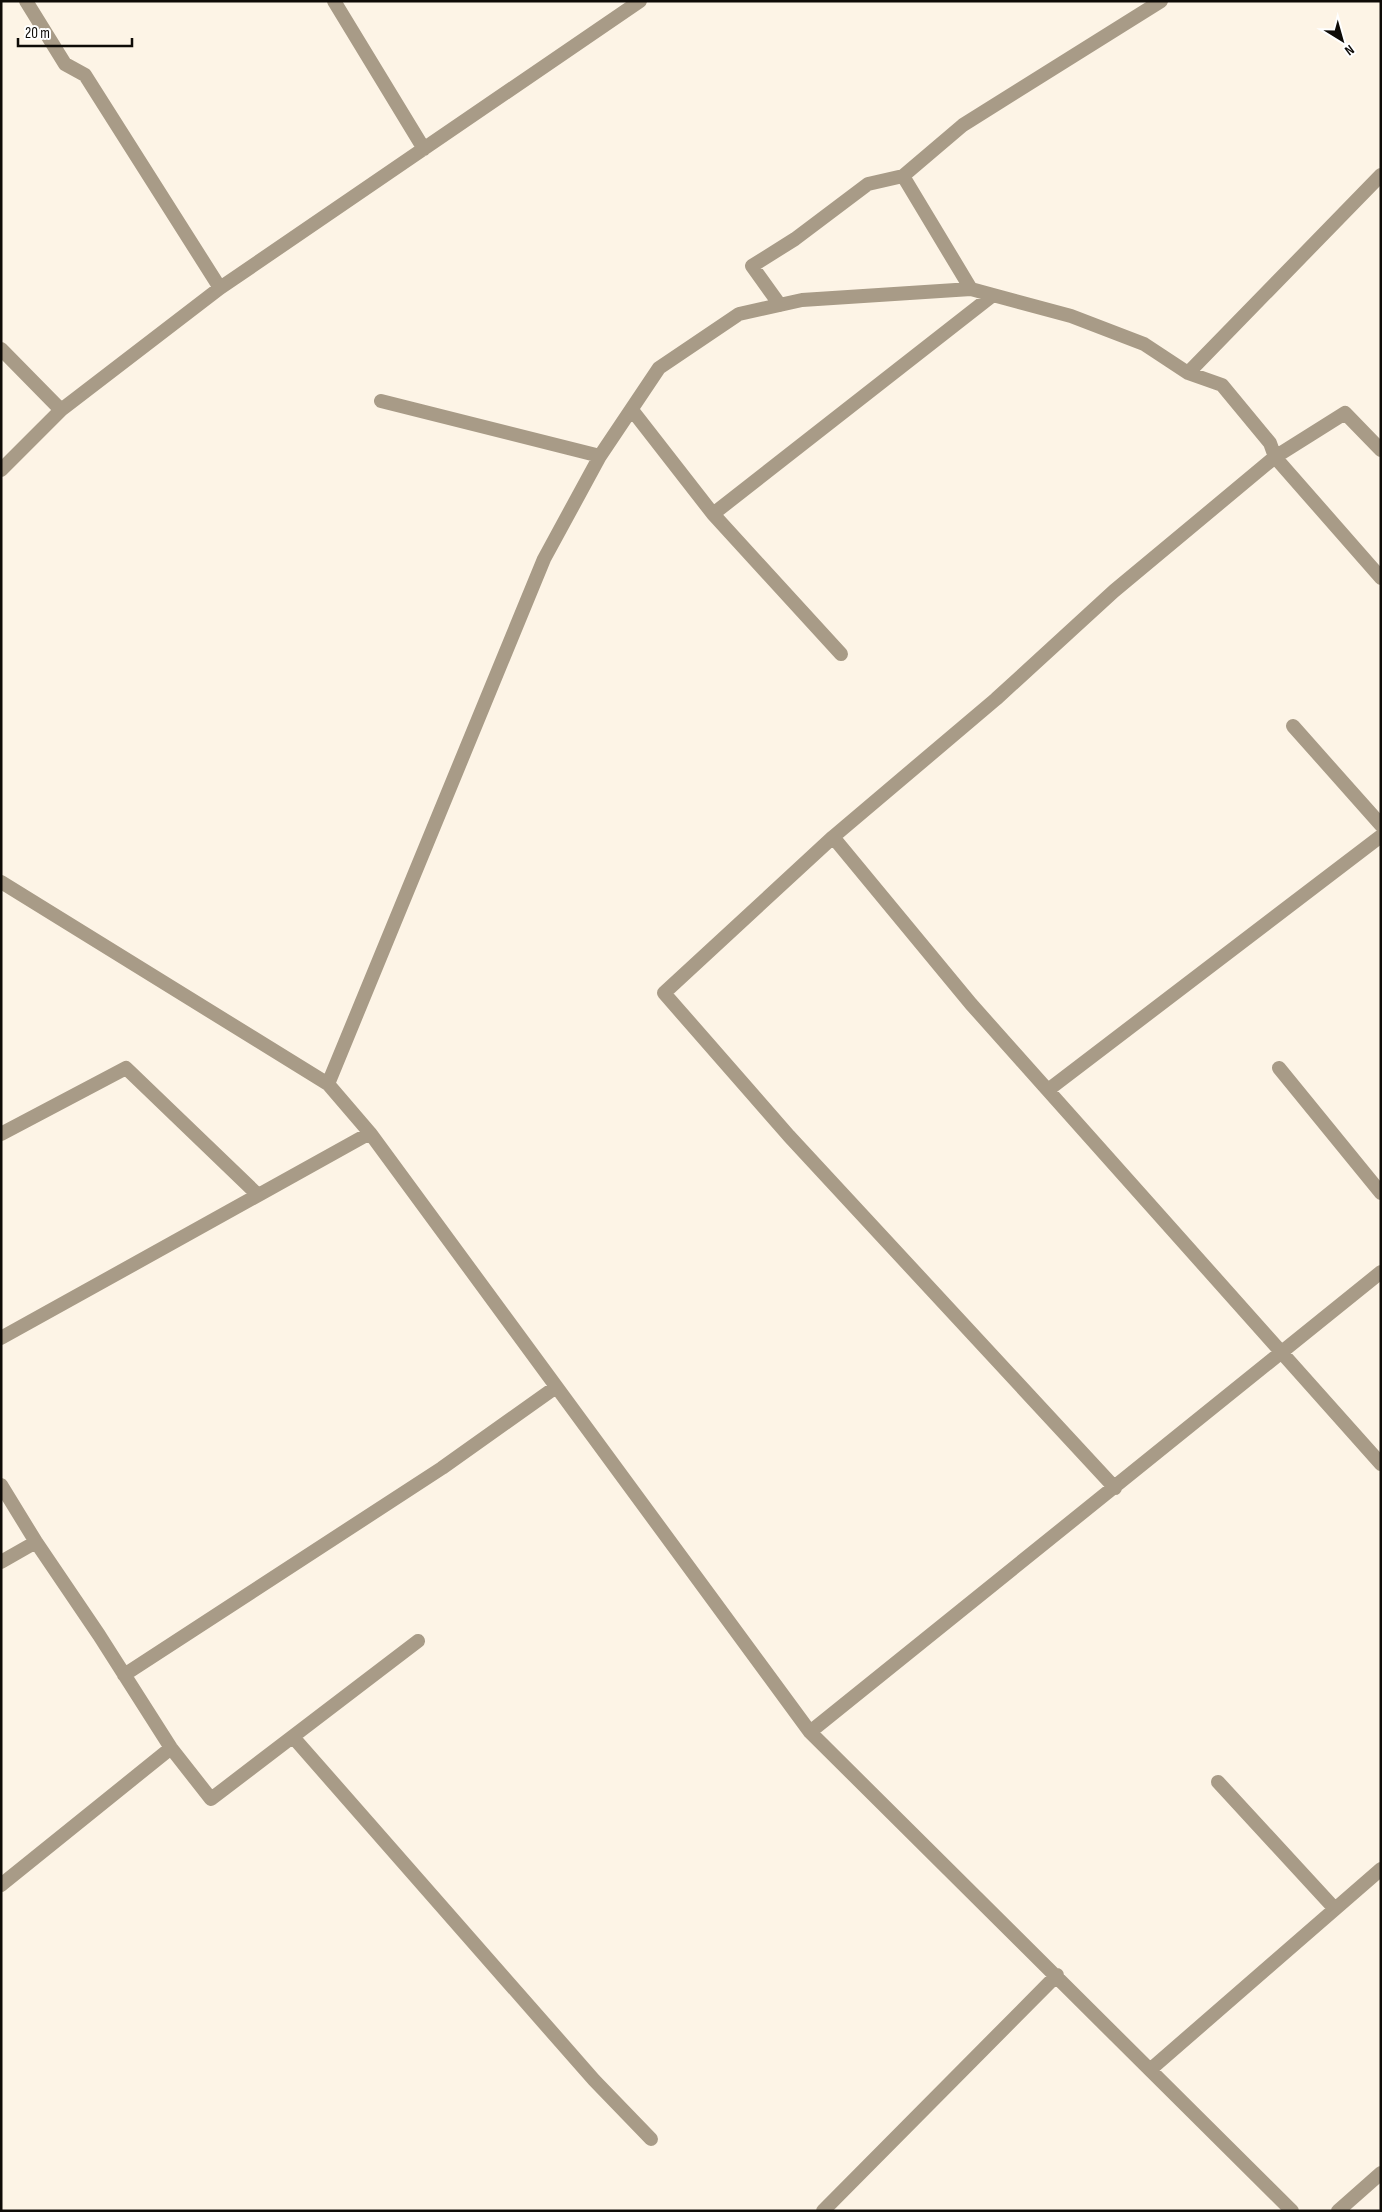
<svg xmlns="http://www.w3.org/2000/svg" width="1382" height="2212" viewBox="0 0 1382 2212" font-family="'Sofia Sans Condensed',sans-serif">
<rect width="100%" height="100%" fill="#fdf4e6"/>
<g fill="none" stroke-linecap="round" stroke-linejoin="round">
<path stroke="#a89b87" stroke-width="14" d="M26 1 65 64 85 75 220 288
M334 1 424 149
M903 176 971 289
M780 305 752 266 795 239 868 184 903 176 963 125 1161 1
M1 349 61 410
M1188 373 1381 175
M381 401 600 456
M632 410 713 514 841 654
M1381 450 1345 413 1275 457 1114 591 996 699 833 837 971 1004 1381 1464
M1 470 61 410 220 288 640 1
M713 514 993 295
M1293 726 1381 825
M833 837 664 993 789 1136 1115 1488
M1 882 328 1084 370 1133
M1279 1068 1381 1193
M328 1084 544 559 600 456 659 368 739 314 802 300 971 289 993 295 1071 316 1144 344 1188 373 1222 385 1270 443 1275 457 1381 578
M1048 1090 1381 836
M1 1134 126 1068 258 1195
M1 1338 370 1133 810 1732 1292 2211
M1 1485 36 1542 99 1635 171 1748 211 1799 418 1641
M1 1562 36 1542
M124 1675 442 1468 556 1387
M810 1732 1381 1272
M293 1737 594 2080 651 2139
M1218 1782 1335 1909
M1 1885 171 1748
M1151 2069 1381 1869
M823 2211 1057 1975
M1338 2211 1381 2173"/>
</g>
<rect width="1382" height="2212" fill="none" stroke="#0e0b07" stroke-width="5"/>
<g transform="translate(1342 40) rotate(143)" stroke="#ffffff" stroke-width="4" paint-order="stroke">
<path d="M0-4L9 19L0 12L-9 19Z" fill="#0e0b07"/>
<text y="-8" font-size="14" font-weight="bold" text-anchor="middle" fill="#0e0b07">N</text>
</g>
<path d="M18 38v8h114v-8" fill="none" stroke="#0e0b07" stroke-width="2.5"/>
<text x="25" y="38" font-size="15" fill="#0e0b07" stroke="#ffffff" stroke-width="4" paint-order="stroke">20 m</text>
</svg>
